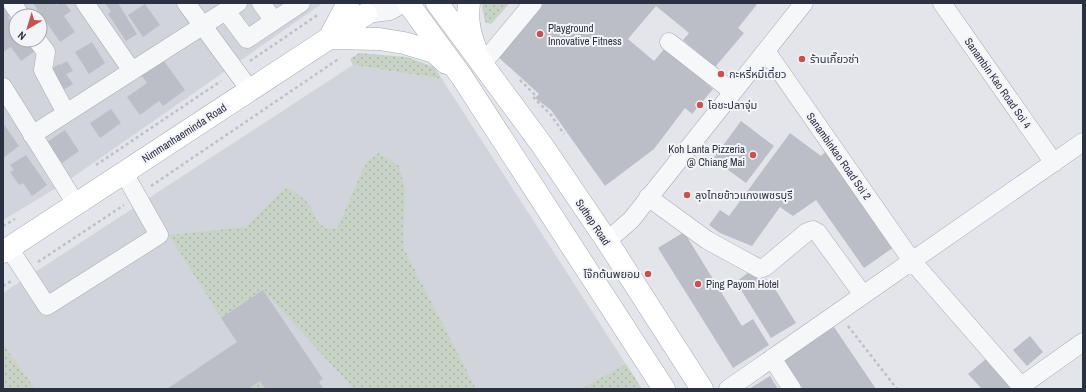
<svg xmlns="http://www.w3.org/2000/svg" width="1086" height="392" viewBox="0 0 1086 392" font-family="'Archivo Narrow','Noto Sans Thai',sans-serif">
<defs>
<pattern id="grass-dots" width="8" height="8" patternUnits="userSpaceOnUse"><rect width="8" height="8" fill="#c7d4c5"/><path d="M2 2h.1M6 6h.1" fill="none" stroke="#abb6aa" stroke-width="1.8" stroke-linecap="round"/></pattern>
</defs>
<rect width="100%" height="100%" fill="#e3e5ea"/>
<path fill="#d2d4dc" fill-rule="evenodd" d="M3 3H323L63 184 3 220ZM16 16H40V40H16Z
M353 65 442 79 642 389H3V293Z"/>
<path fill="url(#grass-dots)" d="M483 3H510L491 24 485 22 482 6Z
M359 53 407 57 434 67 442 79 353 65 350 59Z
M379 153 399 166 405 188 403 247 476 389H354L263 290 221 318 169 235 246 227 286 187C292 191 302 196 307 202 317 216 314 229 337 229L366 162Z
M3 344 35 389H3Z
M626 364 642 389H581Z
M260 381 265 389H248L259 381Z"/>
<path fill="#bbbec7" d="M3 3 12 14 8 17 16 29V40H31L38 49 21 61 11 47 3 52Z
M33 3H55L56 5 60 3H65L71 11 64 16 75 32 60 42Z
M105 3H118L137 34 126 41 108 14 111 12Z
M543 3H758L738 28 744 33 715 67 683 40 689 33 656 6 650 13 628 39 654 61 665 48 713 89 692 114 685 108 654 149 605 186 551 110 535 98 539 94 495 54 520 29Z
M145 4 160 25 143 37 128 15Z
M92 42 105 63 89 74 75 52Z
M161 57 185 90 163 106 159 101 140 115 127 97 147 83 139 72Z
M67 61 73 71 66 74 73 84 60 92 47 72 59 64 60 65Z
M111 109 121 123 100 138 90 123Z
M741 121 774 146 746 183 713 159Z
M3 123 19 146 3 158Z
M65 130 79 151 62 163 47 142Z
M790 133 821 156 826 151 894 247 864 268 816 200 793 216 780 207 752 246 720 233 709 225 720 210 729 216Z
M26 155 47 185 32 196 23 183 19 185 10 172 14 170 10 165Z
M684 232 742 326 753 319 769 345 733 368 658 248Z
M749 272 770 281 796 323 771 338 736 282Z
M263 290 323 379 319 382 324 389H265L260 381 248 389H167L237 342 221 318Z
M834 327 876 389H803L784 360Z
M1030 336 1043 352 1027 366 1013 350Z
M987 358 1014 389H982L968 374Z
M770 376 778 389H749Z"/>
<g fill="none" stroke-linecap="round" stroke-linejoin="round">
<g stroke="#a8abb4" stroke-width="19">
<path id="minor" d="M12 3 21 16
M85 3 132 71
M186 3 250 90
M261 3 274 21
M942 3 1054 163
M226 11 247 39 301 3
M366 14 390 11 404 3
M37 40 46 52 43 70 66 113
M669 42 733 92
M766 51 912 261 1021 386 1083 342
M483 63 533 3
M3 87 76 204
M32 135 238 3
M648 197 707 240 760 269 765 267 807 232 813 230 818 233 863 295
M607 241 631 220 804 3
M9 248 47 306 159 235 124 173
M772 358 792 389
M728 389 1083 142"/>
</g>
<g stroke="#a4a8b5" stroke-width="23">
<path id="major" d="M408 3 462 77 664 389
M437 3 542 145 607 241 702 389
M469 3C467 19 469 31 475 47
M331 35 348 3
M330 38 379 39 404 43 434 52 446 63
M3 252 366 14"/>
</g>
<path stroke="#bdc0c6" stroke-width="2.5" stroke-dasharray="3 3" stroke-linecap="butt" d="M250 61 319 14
M520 80 536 96 534 98 551 115 564 134
M96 165 221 81
M151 186 340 58
M3 226 15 219
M38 262 124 205
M3 286 11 281
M848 326 897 389"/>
<use href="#minor" stroke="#f6f7f9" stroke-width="18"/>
<use href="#major" stroke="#fff" stroke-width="22"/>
</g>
<g fill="#c55353" stroke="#f3f4f8" stroke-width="1.5">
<circle cx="540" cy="34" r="4"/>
<circle cx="802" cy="59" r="4"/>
<circle cx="721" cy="74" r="4"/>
<circle cx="700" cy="105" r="4"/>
<circle cx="753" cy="155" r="4"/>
<circle cx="687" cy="195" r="4"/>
<circle cx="648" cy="274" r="4"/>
<circle cx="698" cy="284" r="4"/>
</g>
<g text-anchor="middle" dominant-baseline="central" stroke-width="4" stroke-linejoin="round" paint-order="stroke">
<g font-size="11" fill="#2c3142" stroke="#f3f4f8" text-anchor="start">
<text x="548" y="28">Playground<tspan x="548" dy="13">Innovative Fitness</tspan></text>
<text x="810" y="59">ร้านเกี๊ยวซ่า</text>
<text x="729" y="74">กะหรี่หมี่เตี๋ยว</text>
<text x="708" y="105">โอชะปลาจุ่ม</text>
<text x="745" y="149" text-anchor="end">Koh Lanta Pizzeria<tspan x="745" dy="13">@ Chiang Mai</tspan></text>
<text x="695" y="195">ลุงไทยข้าวแกงเพชรบุรี</text>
<text x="640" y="274" text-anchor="end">โจ๊กต้นพยอม</text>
<text x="706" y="284">Ping Payom Hotel</text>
</g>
<g font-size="11" fill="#2c3142" stroke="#f3f4f8">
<text transform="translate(998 83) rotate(55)">Sanambin Kao Road Soi 4</text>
<text transform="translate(184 133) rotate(-33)">Nimmanhaeminda Road</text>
<text transform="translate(839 156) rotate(55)">Sanambinkao Road Soi 2</text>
<text transform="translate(593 222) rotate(56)">Suthep Road</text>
</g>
</g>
<rect width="1086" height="392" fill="none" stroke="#2c3142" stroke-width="8"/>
<g transform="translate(28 28) rotate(218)"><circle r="19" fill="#f3f4f8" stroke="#a3a6af"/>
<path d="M0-3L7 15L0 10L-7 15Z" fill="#c55353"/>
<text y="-6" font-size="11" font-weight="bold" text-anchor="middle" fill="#2c3142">N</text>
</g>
</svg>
